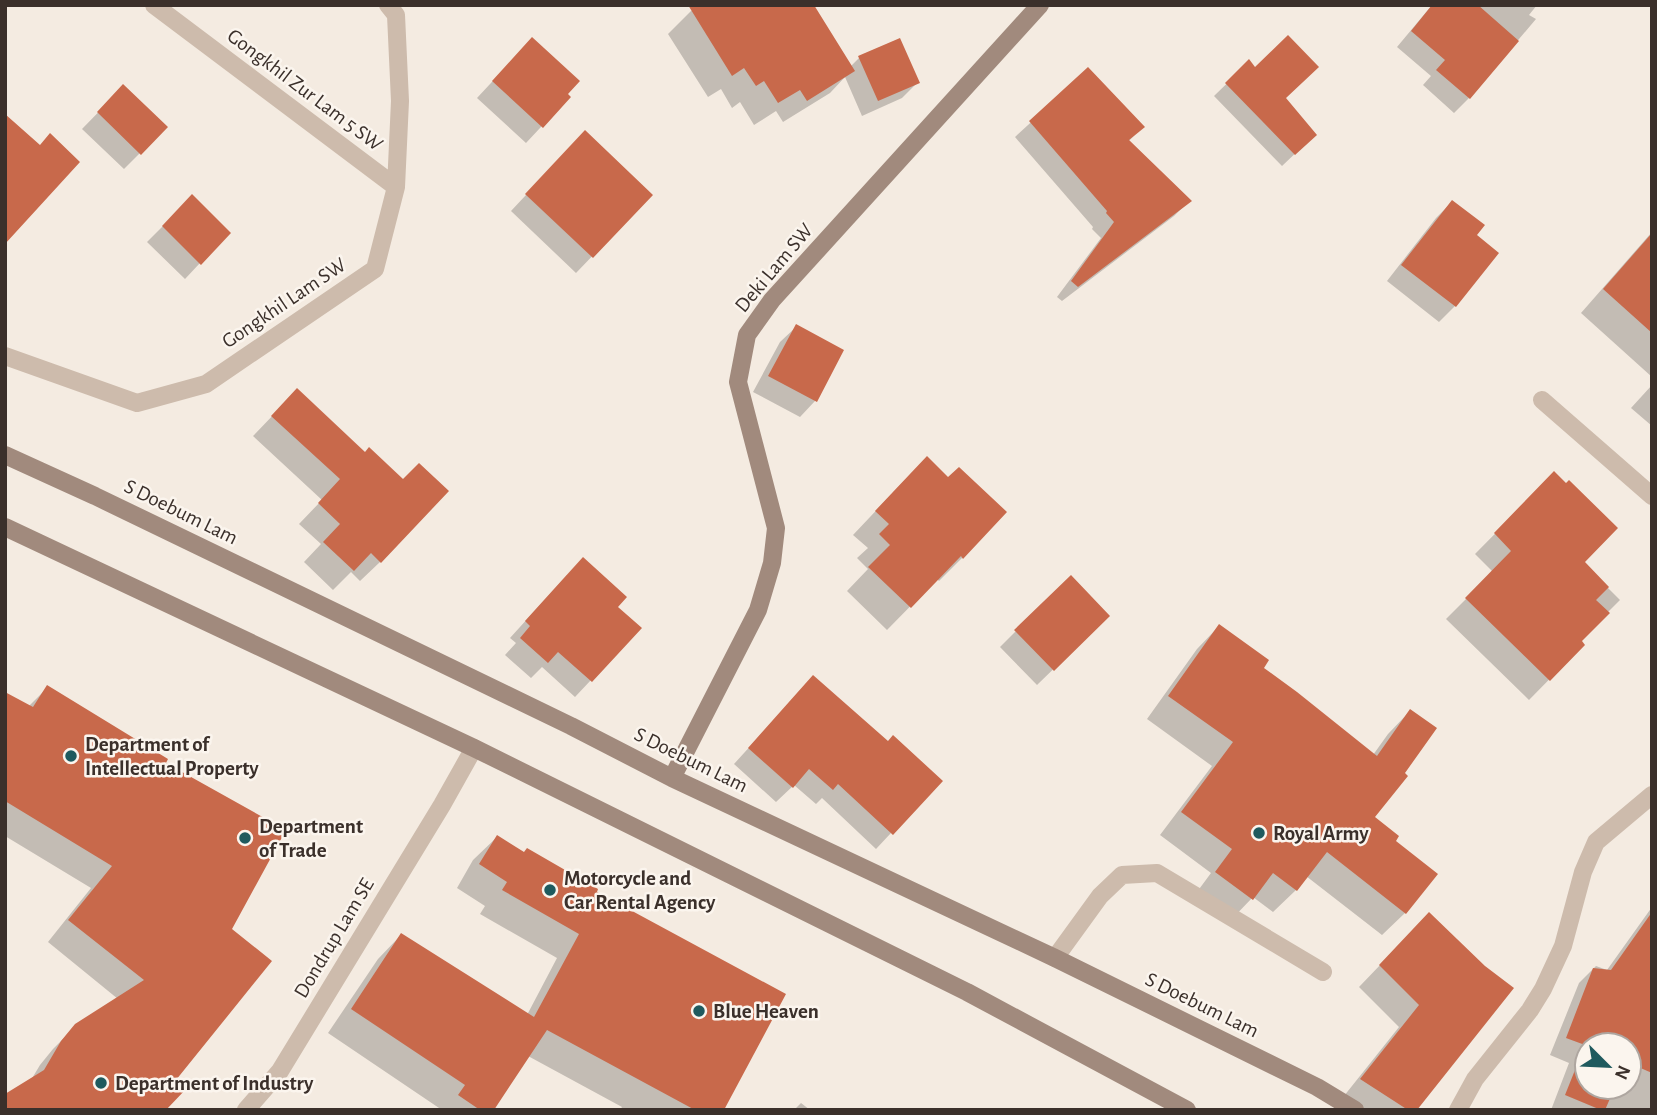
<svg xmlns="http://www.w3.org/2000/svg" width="1657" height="1115" viewBox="0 0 1657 1115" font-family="'Alegreya Sans',sans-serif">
<rect width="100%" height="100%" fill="#f4ebe1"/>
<path fill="#0003" fill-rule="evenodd" d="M701 5 850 67 859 58 918 82 902 98 862 116 845 77 830 93 783 122 776 111 754 125 740 102 732 108 721 89 708 97 668 34 691 11Z
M1432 5H1537L1529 15 1536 19 1469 98 1454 113 1423 85 1431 76 1397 47Z
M517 55 569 97 526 143 477 98Z
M1249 62 1284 98 1302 147 1282 166 1214 96Z
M1088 70 1142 127 1128 142 1189 201 1174 216 1062 301 1057 297 1101 238 1092 229 1093 227 1015 137Z
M123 87 166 127 124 169 82 129Z
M569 149 651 195 576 273 511 211Z
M192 197 200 263 185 279 147 242Z
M1452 202 1455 306 1439 322 1387 281 1436 218Z
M1652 232V377L1581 313Z
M796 327 815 401 800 417 753 392 780 342Z
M1652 385V426L1631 408Z
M278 410 365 454 380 562 360 581 351 572 333 590 304 562 321 544 299 524 322 500 253 436Z
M1554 474 1566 486 1582 562 1620 600 1579 641 1583 645 1529 700 1446 619 1493 572 1475 554Z
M948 479 1004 512 962 558 939 581 937 579 887 630 847 591 868 569 857 558 868 548 853 535 904 481Z
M567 575 616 607 639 629 575 697 542 667 531 678 505 655 516 643 510 638Z
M1070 577 1108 616 1037 685 1000 647Z
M1219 626 1262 669 1373 755 1388 734 1410 711 1373 817 1393 841 1405 913 1382 935 1306 876 1296 890 1273 912 1253 897 1229 922 1194 896 1211 873 1160 835 1212 766 1147 719 1197 649Z
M813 677 891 833 876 849 822 798 816 804 794 785 776 802 734 764Z
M47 688 164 763 230 930 269 961 31 1080 40 1065 53 1049 76 1026 118 999 48 942 91 888 5 836V694L28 707Z
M497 837 594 893 722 1110H620L622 1107 528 1056 491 1110H442L328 1033 378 959 401 935 527 1015 557 958 480 914 485 906 457 888 473 860Z
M1652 907V1110H1551L1569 1063 1550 1055 1579 983 1596 966 1607 970ZM1587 1045H1629V1087H1587Z
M1408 936 1484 967 1415 1110H1354L1340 1101 1399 1027 1359 987Z
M801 1103 810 1110H794Z"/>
<path fill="#c8694b" d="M688 5H814L855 71 807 101 800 90 778 103 764 81 756 86 744 68 732 76Z
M1432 5H1478L1519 41 1470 99 1436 70 1445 60 1411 31Z
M1288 35 1319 67 1286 98 1317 135 1295 155 1225 83 1249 59 1255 67Z
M532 37 580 81 568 94 571 97 543 128 492 81Z
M900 38 920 83 878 101 858 56Z
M1088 67 1145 127 1129 140 1192 201 1078 287 1071 281 1114 222 1106 213 1107 211 1029 121Z
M123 84 168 127 141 155 97 112Z
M5 114 40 145 50 133 80 162 5 244Z
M585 130 653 195 593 258 525 194Z
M192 194 231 233 201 265 162 226Z
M1452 200 1485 225 1477 235 1499 253 1456 307 1401 265Z
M1652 233V333L1603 289Z
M796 324 844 350 817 402 768 376Z
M297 388 365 452 369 447 403 479 419 463 449 491 381 563 371 553 354 571 323 542 340 524 318 503 340 479 271 416Z
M927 456 948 477 959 467 1007 512 963 559 961 556 911 608 868 567 890 545 879 534 889 524 875 511Z
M1554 471 1566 483 1569 480 1618 528 1585 562 1609 587 1596 600 1610 613 1582 641 1585 645 1550 681 1465 598 1511 551 1494 533Z
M583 557 627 597 618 607 642 628 592 682 558 652 548 663 520 638 530 626 525 621Z
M1071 575 1110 616 1054 671 1014 630Z
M1219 624 1269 660 1264 668 1297 692 1377 756 1410 709 1437 728 1405 773 1408 776 1375 817 1399 836 1396 841 1438 874 1406 914 1327 852 1297 891 1273 873 1253 900 1215 872 1232 849 1181 812 1233 742 1168 696Z
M813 675 888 741 893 735 943 781 893 835 838 784 833 790 809 769 793 788 748 748Z
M47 685 168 759 166 763 286 830 232 929 272 961 176 1080 186 1089 166 1110H5V1094L44 1070 61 1041 75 1024 144 980 68 920 112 866 5 801V692L33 707Z
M497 835 524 852 527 848 598 889 597 892 786 994 724 1110H695L547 1030 494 1110H480L458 1095 465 1085 351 1009 401 933 534 1017 579 934 502 890 507 882 479 864Z
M1429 912 1485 966 1514 988 1417 1110H1408L1360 1079 1419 1005 1379 965Z
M1652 912V1073L1629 1063V1045H1587V1087H1615L1605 1110H1601L1565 1095 1585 1045 1566 1038 1593 968 1611 970Z"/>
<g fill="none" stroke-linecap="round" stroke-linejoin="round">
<path stroke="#cdbbac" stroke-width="18" d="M154 5 396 187
M5 356 137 403 206 384 375 269 396 187 400 101 396 15 388 5
M1542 400 1652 496
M1055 958 1100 896 1122 875 1157 873 1323 972
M246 1110 280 1071 442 805 474 748
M1458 1110 1475 1079 1530 1010 1543 989 1563 946 1583 872 1596 842 1652 795"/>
<path stroke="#a18a7d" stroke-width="18" d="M5 455 95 496 571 726 672 778 1055 958 1317 1087 1355 1110
M5 527 474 748 967 992 1187 1110
M672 778 758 610 772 563 776 528 738 382 747 335 772 300 1040 5"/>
</g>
<g fill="#1f5a5e" stroke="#fbf5ee" stroke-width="2.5">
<circle cx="71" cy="756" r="7"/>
<circle cx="1259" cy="833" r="7"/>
<circle cx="245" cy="838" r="7"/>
<circle cx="550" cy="890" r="7"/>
<circle cx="699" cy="1011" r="7"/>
<circle cx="101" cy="1083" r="7"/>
</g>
<g text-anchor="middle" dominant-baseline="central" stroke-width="5" stroke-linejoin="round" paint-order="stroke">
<g font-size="21" fill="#3b302b" stroke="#fbf5ee">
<text transform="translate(305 90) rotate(37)">Gongkhil Zur Lam 5 SW</text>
<text transform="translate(774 268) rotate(-50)">Deki Lam SW</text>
<text transform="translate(284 303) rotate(-34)">Gongkhil Lam SW</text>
<text transform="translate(181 512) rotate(26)">S Doebum Lam</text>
<text transform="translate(691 760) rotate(26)">S Doebum Lam</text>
<text transform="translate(334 938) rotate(-59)">Dondrup Lam SE</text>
<text transform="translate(1202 1005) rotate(26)">S Doebum Lam</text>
</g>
<g font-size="21" font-weight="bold" fill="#3b302b" stroke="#fbf5ee" text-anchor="start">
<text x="85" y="744">Department of<tspan x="85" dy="24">Intellectual Property</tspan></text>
<text x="259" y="826">Department<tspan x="259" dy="24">of Trade</tspan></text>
<text x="1273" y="833">Royal Army</text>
<text x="564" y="878">Motorcycle and<tspan x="564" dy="24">Car Rental Agency</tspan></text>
<text x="713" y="1011">Blue Heaven</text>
<text x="115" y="1083">Department of Industry</text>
</g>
</g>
<rect width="1657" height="1115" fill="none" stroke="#3b302b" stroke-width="14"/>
<g transform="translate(1608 1066) rotate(114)"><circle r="33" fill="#fbf5ee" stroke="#aea6a0" stroke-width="2"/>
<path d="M0-5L12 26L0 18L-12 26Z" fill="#1f5a5e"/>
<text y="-10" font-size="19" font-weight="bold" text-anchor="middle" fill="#3b302b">N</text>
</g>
</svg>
